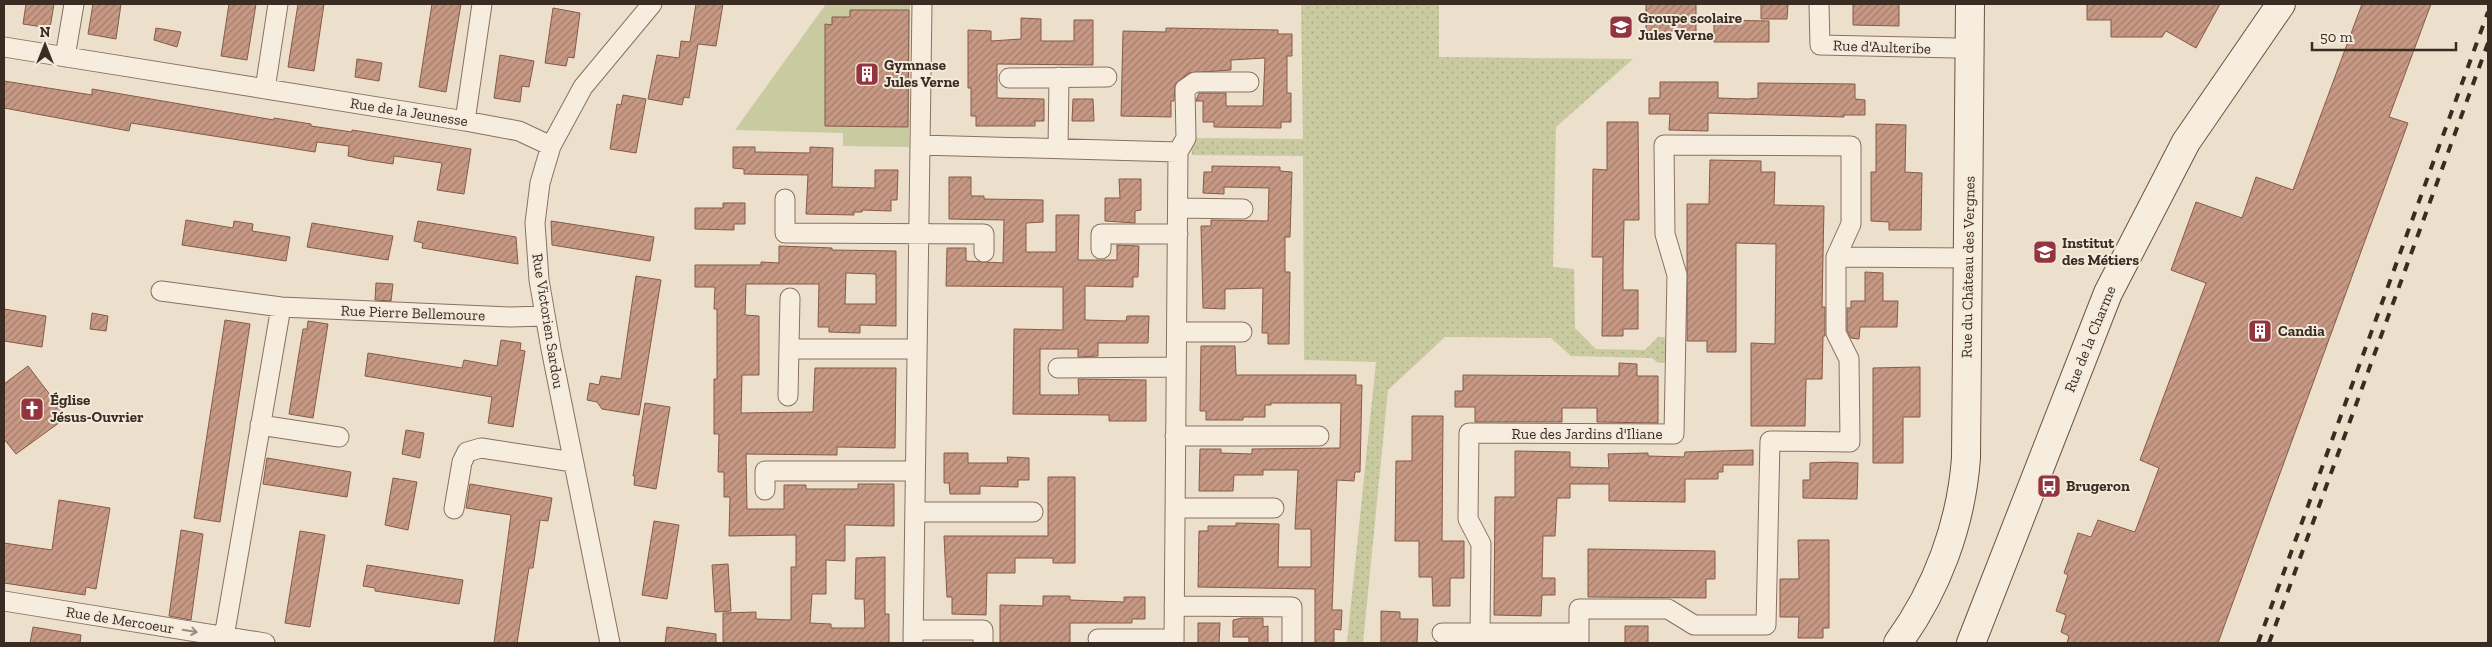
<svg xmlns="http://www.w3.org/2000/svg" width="2492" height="647" viewBox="0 0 2492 647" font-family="'Zilla Slab',serif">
<defs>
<pattern id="green-dots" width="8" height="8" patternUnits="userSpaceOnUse" patternTransform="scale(1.25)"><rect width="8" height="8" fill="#c9caa0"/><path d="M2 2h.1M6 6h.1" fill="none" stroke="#adae8a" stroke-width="1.8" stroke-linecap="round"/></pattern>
<pattern id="building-hatch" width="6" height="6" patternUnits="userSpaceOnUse" patternTransform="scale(1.25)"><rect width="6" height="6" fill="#c79984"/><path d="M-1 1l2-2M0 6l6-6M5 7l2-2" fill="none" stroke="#a37d6c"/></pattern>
</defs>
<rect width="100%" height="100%" fill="#ecdfcb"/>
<path fill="url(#green-dots)" d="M1301 4H1439V57L1633 59 1556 127 1553 267 1574 269 1575 328 1596 349 1645 350 1658 337H1665L1667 362 1658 363 1652 358 1571 356 1551 338 1445 337 1388 390 1363 643H1347L1376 362 1304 360 1303 156 1192 155 1191 138 1303 139Z"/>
<path fill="#c9caa0" d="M826 4H910L909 147 843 146V133L735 130Z"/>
<path fill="url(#building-hatch)" stroke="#865a48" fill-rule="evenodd" d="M26 4H54L50 28 23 24Z
M93 4H121L116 39 88 34Z
M229 4H256L247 60 221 56Z
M298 4H324L314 71 288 67Z
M432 4H461L446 92 419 87Z
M696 4H723L716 46 698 44 689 98 684 97 682 105 648 99 657 55 679 58 681 41 690 42Z
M1646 4H1696V32H1646Z
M1761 4H1788L1787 19H1761Z
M1853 4H1899V26L1853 25Z
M2087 4H2220L2196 48 2166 31 2162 37H2111V20H2087Z
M2362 4H2431L2389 117 2408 123 2218 643H2067L2069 636 2061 632 2066 615 2056 611 2068 575 2064 573 2078 533 2091 537 2098 520 2135 532 2159 468 2140 460 2206 283 2171 270 2196 202 2242 218 2256 177 2293 190Z
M553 8 580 13 574 58 568 57 566 66 545 63Z
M850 10H909L908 127 825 126V24L832 25V17H850Z
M1021 18 1041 19V41H1074V20H1093V65L997 64V98L1044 99V121H1035V126H976V116H971V88H968V30L991 31V41L1021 39Z
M1714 20 1769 21V42H1714Z
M156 28 181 32 177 47 154 40Z
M1166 28 1278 30V34H1292V56H1287V93H1291V122H1281V128L1214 127V122H1203V101H1196L1199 93H1226V106H1263L1265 58 1231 60V70L1189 73 1175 84 1174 101H1171V117L1121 116 1123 31 1166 32Z
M500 55 534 61 529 87 522 86 520 102 494 98Z
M357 59 382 63 379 81 355 77Z
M4 81 92 95V89L274 120V118L311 124V126L352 132V130L471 149 464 194 437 190 442 163 394 156 393 164 366 160 348 156 349 146 317 142 315 152 131 123 129 131 4 108Z
M1660 82H1718V98L1748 99 1758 98V83L1855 84V99L1865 100V115H1844V117L1708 113V131L1669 130 1670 114H1649V98H1660Z
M623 95 646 99 636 153 610 149 617 104 621 105Z
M1073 99H1093L1094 121H1072Z
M1607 122H1638L1639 220H1624L1623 267V290H1638V329H1623V336H1602L1603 257H1592L1593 169 1607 170Z
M1876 124 1906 125 1905 172 1922 173 1921 230H1889V222L1871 221V172H1876Z
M733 147H755V152L810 153V147L833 148 832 187 875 188V170H898L897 200H891V211L862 210V212H854V215L806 214 808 175 744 174V169L733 168Z
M1710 160 1761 161V172H1775L1774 205 1824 206 1822 307H1825V336H1823L1822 379H1806L1805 426H1751V343L1775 344 1776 244 1736 243V352H1707V341H1687V204H1709Z
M1212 166 1280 167V171L1292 172 1290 237H1285V272H1290L1289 344H1268V333H1262L1263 288 1225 289V309L1203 308 1201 226H1211V220L1268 221 1269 188 1224 187V194L1203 193 1204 172H1212Z
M949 177H971V196H984V199L1043 200V222L1026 223V252H1056V215H1079L1078 260H1117V245L1139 246 1138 277H1133V287L1085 286V320L1126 321 1127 316H1149L1148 343H1098V356L1078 357V349H1040V395H1079L1078 379 1146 380V421H1109V415L1013 414 1014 329 1063 330V287L946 286 947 248H966V261L1003 263 1004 220 949 219Z
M1119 179H1141V210L1135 211V223L1105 221V198H1120Z
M723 203H745V224H734V230L695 229V208H723Z
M186 220 233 228 234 221 253 224 252 231 290 237 286 261 182 245Z
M418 221 516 237 518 264 422 248 423 243 414 241Z
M551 221 654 237 650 261 552 245Z
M312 223 393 236 388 260 307 247Z
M779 246 832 248V250L896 251V326L860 325V333L829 332V327H818L819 284H746L745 315 759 316V375H742L741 413 813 412 815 368H896L895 448 837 447V455L746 454 747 509H784V485H806V489H858V484H894V526L845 525V561L826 560V594H812L810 623 831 624V628H865L864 599H855L856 558 885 557V614H889V643H723V613L756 612V619L791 620V567H796V535L729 536 730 497H724V472H718L719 434H714V379H717V309H714L715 287H695V265H761V262L779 263ZM846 273 876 274V304H845Z
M1865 272 1883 273V301H1898L1897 327H1860L1859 339 1851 338 1847 330V308H1851V301H1865Z
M636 276 661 280 639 415 602 409 597 402 587 400 590 383 599 385 601 376 621 379Z
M376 283 393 284 391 301 375 300Z
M4 309 46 316 42 347 4 341Z
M92 313 108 316 106 331 90 329Z
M225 320 250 324 220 522 194 518Z
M308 321 328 324 313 418 289 414 303 329H307Z
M501 340 521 343 520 350 525 351 513 427 488 423 492 397 365 376 368 353 462 368 464 360 497 366Z
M1201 346H1235L1236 375H1356V385H1362L1360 472H1355L1354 481 1337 480 1332 610H1342L1341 630 1334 629V643H1315V589L1198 587 1199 531H1208V526H1236V523L1279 524 1278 567H1311V529H1295L1298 470H1263V475H1234L1233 491H1199L1200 449H1221V453L1252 454V449L1340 448 1341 403H1271V405H1265V417H1243V420H1206V411H1200Z
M1619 363 1637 364V376H1658V423L1597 422V408H1562V422H1475V407H1455V391H1463V375L1619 376Z
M28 366 67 417 16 454 4 439V384Z
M1920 367V417H1903V463H1873V368Z
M645 403 670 407 656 489 634 485 635 476H633Z
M1412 416H1443L1442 541H1464V578H1450V606H1433L1432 577H1419V541H1395L1396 461H1412Z
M406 430 424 433 420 458 402 454Z
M1753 450V465H1723V472H1718V479H1685V502L1609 501V484H1570V498H1557L1555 536H1543L1542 578H1555V595H1542L1541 616 1494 615 1495 497H1515V451L1570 452V467L1609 468 1608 454 1648 453V456L1684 457 1685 452Z
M944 453H968V463H1008L1007 457 1029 458V480H1018V487L980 486V494H950L949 483H944Z
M267 458 351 472 347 497 263 484Z
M1834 462 1858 463 1857 499 1803 498V480H1810V463Z
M1048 477H1075V563H1053V558H1015V573H987L986 615 952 614V597H947L944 536H1048Z
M393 478 417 482 408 530 385 525Z
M470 484 552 498 548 521 540 520 533 568H529L517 643H494L511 515 466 508Z
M59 500 110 508 96 589 86 587 85 595 4 583V543L52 550Z
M654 521 679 525 667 599 642 595Z
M181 530 203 534 191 620 169 616Z
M300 531 325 535 310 627 285 623Z
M1798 540H1829V628H1823V638H1798L1799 617H1780V579H1799Z
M1588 549 1715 551V579H1706V598L1588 597Z
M728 564 731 611 715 612 712 565Z
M367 565 463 580 459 604 375 591V588L363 586Z
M1043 596H1070V600L1124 602V597H1145V619H1132V623H1070V643H1000V605L1043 606Z
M1381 611 1400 612V619H1418L1417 643H1381Z
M1242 618H1263V627L1268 626V643H1249V637H1233V620Z
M1198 623H1220L1219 643H1198Z
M1625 626H1648V643H1625Z
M33 627 81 635 80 643H30Z
M667 627 716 634V643H665Z"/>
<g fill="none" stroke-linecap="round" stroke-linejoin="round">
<g stroke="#887160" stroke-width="21">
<path id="street" d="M1819 4 1820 45 1956 48
M4 47 465 121 519 131 551 146
M65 57 74 4
M1009 78 1107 77
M265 89 278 4
M465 121 482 4
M920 145 1178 152
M1058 149 1059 77
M785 199V233L984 234V252
M1178 208 1243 209
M1101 249V234H1178
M1836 257 1968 258
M161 291 281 307 510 317 545 316
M1177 332H1242
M789 349H917
M1058 368 1176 367
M788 396 790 298
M260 425 339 437
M1175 436H1319
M765 490V471H915
M1175 508H1274
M454 509 462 462 467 452 481 448 573 462
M915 512H1033
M4 601 265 643
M1174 606 1292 607V642
M913 630H983V643
M1442 633H1480
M224 637 281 307
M1098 639H1173
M610 643 551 349 539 280 535 223 540 183 551 146 583 87 652 4
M913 643 922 4
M1174 643 1178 152 1186 138 1185 89 1195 82H1249
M1579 643V609H1668L1694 625H1766L1770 441 1850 442 1849 359 1836 333V257L1851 224V146L1664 145 1665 234 1677 275 1674 434 1469 433 1468 519 1481 544 1480 633H1579"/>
</g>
<g stroke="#6a5343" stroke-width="30">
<path id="secondary" d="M1898 643C1937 589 1961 525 1966 458L1970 4
M1971 643 2108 293 2186 142 2281 4"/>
</g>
<use href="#street" stroke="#f7eddf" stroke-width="19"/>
<use href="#secondary" stroke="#f7eddf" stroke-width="28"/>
<path stroke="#3a2c23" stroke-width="4" stroke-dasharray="9 9" stroke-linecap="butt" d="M2258 643 2488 12
M2269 643 2488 43"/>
</g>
<defs><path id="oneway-shaft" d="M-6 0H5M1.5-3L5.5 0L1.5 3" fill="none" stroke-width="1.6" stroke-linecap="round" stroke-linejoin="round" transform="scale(1.25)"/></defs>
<use stroke="#988c81" href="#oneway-shaft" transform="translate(190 631) rotate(9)"/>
<defs>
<g id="school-square" transform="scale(1.25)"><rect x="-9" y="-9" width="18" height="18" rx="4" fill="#93353f" stroke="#f4eadb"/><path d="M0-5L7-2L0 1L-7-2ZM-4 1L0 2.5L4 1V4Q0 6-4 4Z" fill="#fff"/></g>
<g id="building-square" transform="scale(1.25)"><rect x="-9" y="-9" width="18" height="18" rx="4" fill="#93353f" stroke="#f4eadb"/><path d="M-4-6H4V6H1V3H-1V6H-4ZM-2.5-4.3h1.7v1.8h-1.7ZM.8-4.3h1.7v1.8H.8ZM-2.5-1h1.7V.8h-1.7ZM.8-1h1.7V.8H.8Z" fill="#fff"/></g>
<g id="church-square" transform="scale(1.25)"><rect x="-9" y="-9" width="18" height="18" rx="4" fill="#93353f" stroke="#f4eadb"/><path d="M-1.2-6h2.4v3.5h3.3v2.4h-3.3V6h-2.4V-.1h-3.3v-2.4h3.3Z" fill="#fff"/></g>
<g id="bus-square" transform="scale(1.25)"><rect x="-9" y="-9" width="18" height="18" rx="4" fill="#93353f" stroke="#f4eadb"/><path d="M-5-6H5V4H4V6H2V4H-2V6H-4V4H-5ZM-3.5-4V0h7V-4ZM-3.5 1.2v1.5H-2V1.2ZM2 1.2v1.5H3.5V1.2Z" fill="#fff"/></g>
</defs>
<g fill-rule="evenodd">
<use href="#school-square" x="1621" y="27"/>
<use href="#building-square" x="867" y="74"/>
<use href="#school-square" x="2045" y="252"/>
<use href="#building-square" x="2260" y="331"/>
<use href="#church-square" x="32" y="409"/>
<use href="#bus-square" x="2049" y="486"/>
</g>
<g text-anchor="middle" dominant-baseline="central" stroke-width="4" stroke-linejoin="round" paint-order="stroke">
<g font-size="15" font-weight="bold" fill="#3a2c23" stroke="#f4eadb" text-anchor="start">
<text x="1638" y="18">Groupe scolaire<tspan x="1638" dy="17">Jules Verne</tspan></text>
<text x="884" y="65">Gymnase<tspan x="884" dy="17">Jules Verne</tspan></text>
<text x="2062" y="243">Institut<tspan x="2062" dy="17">des Métiers</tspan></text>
<text x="2278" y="331">Candia</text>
<text x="50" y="400">Église<tspan x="50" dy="17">Jésus-Ouvrier</tspan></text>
<text x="2066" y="486">Brugeron</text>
</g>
<g font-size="15" fill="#3a2c23" stroke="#f4eadb">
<text transform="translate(1882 47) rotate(2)">Rue d'Aulteribe</text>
<text transform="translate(409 112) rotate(9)">Rue de la Jeunesse</text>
<text transform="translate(1968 267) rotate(-89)">Rue du Château des Vergnes</text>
<text transform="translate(413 313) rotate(2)">Rue Pierre Bellemoure</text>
<text transform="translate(548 321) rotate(81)">Rue Victorien Sardou</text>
<text transform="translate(2090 339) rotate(-68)">Rue de la Charme</text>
<text x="1587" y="434">Rue des Jardins d'Iliane</text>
<text transform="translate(120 620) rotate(9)">Rue de Mercoeur</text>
</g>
</g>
<rect width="2492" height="647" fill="none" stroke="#3a2c23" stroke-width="10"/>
<g transform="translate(45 45)" stroke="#f4eadb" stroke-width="4" paint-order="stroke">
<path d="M0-4L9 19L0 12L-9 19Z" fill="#3a2c23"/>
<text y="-8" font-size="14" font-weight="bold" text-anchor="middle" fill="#3a2c23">N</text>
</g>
<path d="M2312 42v8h144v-8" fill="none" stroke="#3a2c23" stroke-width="2.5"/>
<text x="2320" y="42" font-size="15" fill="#3a2c23" stroke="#f4eadb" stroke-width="4" paint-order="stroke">50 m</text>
</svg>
